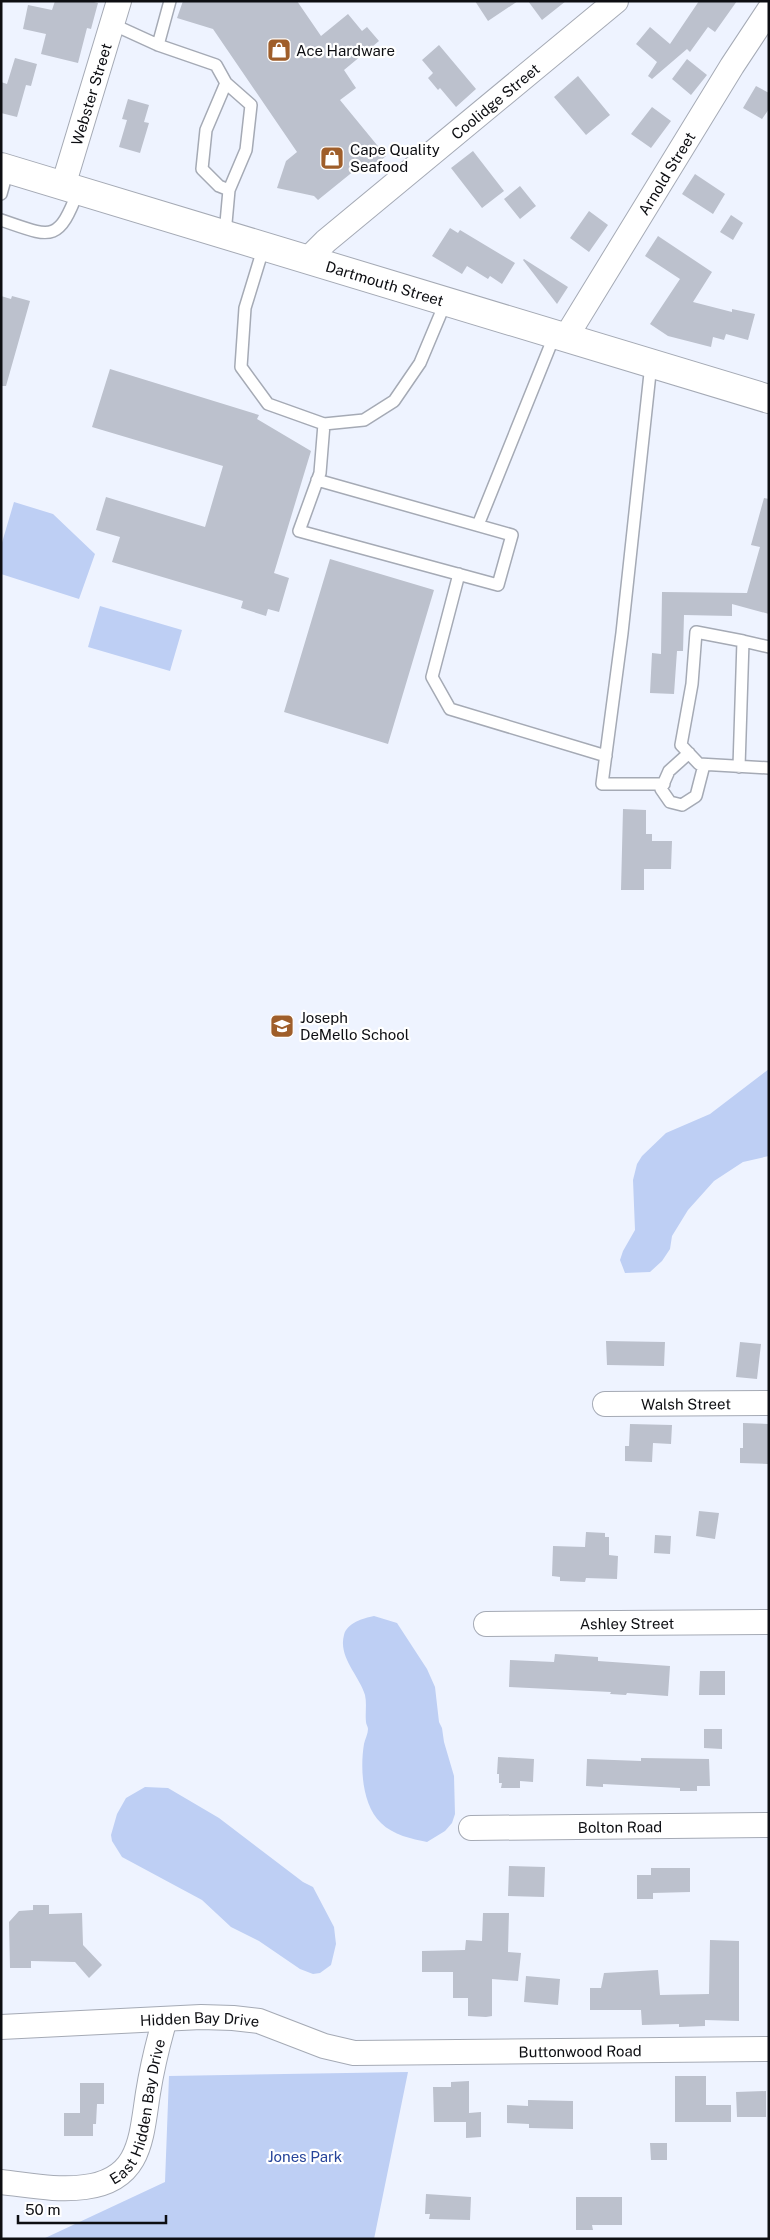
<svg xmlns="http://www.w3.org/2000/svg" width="770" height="2240" viewBox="0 0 770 2240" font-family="'Public Sans',sans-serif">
<rect width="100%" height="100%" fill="#eef3ff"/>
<path fill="#becff4" d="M14 502 53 514 95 554 79 599 1 574V546Z
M100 606 182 630 170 671 88 647Z
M769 1069V1156L743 1162 714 1181 688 1210 672 1236 670 1249 662 1261 650 1272 625 1273 620 1260 623 1251 635 1230 633 1180 637 1164 642 1156 666 1133 710 1114Z
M374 1616 397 1623 427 1669 435 1687 439 1722 442 1728 444 1742 454 1776 455 1814 452 1823 445 1831 427 1842C412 1839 393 1835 381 1823 362 1805 360 1768 364 1744 365 1739 368 1734 368 1729 368 1727 366 1724 366 1722 365 1713 367 1704 365 1695 359 1675 338 1657 344 1635 347 1623 363 1618 374 1616Z
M145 1787 168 1788 219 1818 303 1882 313 1887 334 1927 336 1944 331 1965 320 1973 313 1974 300 1969 259 1941 231 1927 202 1900 122 1857 112 1841 111 1835 117 1814 126 1798Z
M408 2072 374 2239H43L165 2182 169 2076Z"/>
<path fill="#bcc1cd" d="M55 1H90L98 3 91 29 87 28 78 63 41 54 46 34 23 29 28 5 52 10Z
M183 1H297L321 36 348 14 362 31 367 27 379 41 344 70 356 88 340 100 386 156 366 173 360 166 318 200 314 196 277 188 286 161 297 152 213 29 177 18Z
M475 1H518L488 21Z
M528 1H566L542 20Z
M699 1H737L715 32 708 27 690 52 687 49 652 79 648 76 657 62 636 44 650 27 670 44Z
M439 45 476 89 456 107 440 88 438 90 428 78 433 73 422 60Z
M15 58 37 64 31 86 26 85 17 117 1 113V82L7 84Z
M687 59 707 75 691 95 672 79Z
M578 76 610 115 586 135 554 97Z
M756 86 769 93V109L762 119 743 108Z
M128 99 149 105 144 122 149 123 140 153 119 147 127 120 122 119Z
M652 107 671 121 651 148 631 134Z
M473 151 504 191 482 208 451 168Z
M695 174 725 194 713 214 682 194Z
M520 186 536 206 520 219 504 199Z
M589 211 608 225 589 252 570 238Z
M731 215 743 223 733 240 720 232Z
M450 228 458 233 460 230 515 263 502 284 490 276 488 279 467 266 462 274 432 256Z
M658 236 712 272 693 302 732 312V309L755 314 748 340 726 334 724 340 713 337 711 347 668 336 650 324 680 279 645 256Z
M524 259 568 287 557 304 523 260Z
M1 296 11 299 12 296 30 301 6 386H1Z
M110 369 259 415 257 419 311 451 274 573 289 578 279 612 268 609 266 616 241 608 243 601 112 562 120 537 96 530 106 497 205 527 223 466 92 427Z
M764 498 769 499V614L732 604V616L684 615 683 651H677L674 694 650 693 652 653 661 654 662 592 747 593 760 547 751 545Z
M330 559 434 590 388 744 284 712Z
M623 809 646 810V834H652V841H672L671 869H644V890H621Z
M606 1341 665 1342 664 1366 607 1365Z
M740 1342 761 1344 757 1379 736 1377Z
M743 1423 769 1424 768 1464 740 1463V1448H743Z
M630 1424 672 1425 671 1444 653 1443 652 1462 625 1461V1446H629Z
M699 1511 719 1513 715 1539 696 1536Z
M586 1532 605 1533V1537H609V1555L618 1556 617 1579 586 1578 585 1582 560 1581V1577L552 1576 553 1546 585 1547Z
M655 1535 671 1536 670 1554 654 1553Z
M555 1654 598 1657V1661L670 1666 668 1696 627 1693 626 1695 610 1694 611 1692 509 1687 510 1660 554 1662Z
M700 1671H725V1695H699Z
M704 1729H722V1749L704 1748Z
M498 1757 534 1759 533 1782 520 1781V1788H501L502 1783H499V1774H497Z
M641 1758 709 1759 710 1786H697V1791H680V1788L603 1784V1787L586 1786 587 1759 641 1761Z
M509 1866 545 1867 544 1897 508 1896Z
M651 1868H690V1892L653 1893V1899H637V1875H651Z
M33 1905H49V1914L82 1913 83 1945 102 1965 89 1978 75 1962 31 1961V1968H10L9 1922 19 1911 33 1910Z
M483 1913H509L508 1952 521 1953 518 1981 492 1979V2016L486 2017 468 2016V1998H453V1972H422V1951L465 1950 466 1940 482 1941Z
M710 1940 739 1941V2021L705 2020V2026L679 2027V2024L642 2025 641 2010H590V1988H601L604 1973 658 1970 660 1995 709 1994Z
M526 1976 560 1979 558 2005 524 2002Z
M675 2076H706V2105H731V2122H675Z
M469 2081V2113L481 2112V2137L466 2138V2122H434L433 2087H451V2082Z
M80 2083H104V2104H97L96 2124H93V2136H64V2113H80Z
M766 2091V2117H737L736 2092Z
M528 2100 573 2101V2129L529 2128V2124L507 2123V2105L528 2106Z
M650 2143H667V2160H651Z
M426 2194 471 2197 470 2220 429 2219 430 2214H425Z
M576 2197H622V2225H592L593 2230H576Z"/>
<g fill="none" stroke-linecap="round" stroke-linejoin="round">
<g stroke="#a5aab5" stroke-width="14">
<path id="service" d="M112 24 158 45 216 65 226 83 206 130 202 169 219 186 229 190 225 234
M158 45 170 1
M226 83 251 105 246 150 229 190
M1 194 8 169
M1 220C51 237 58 244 78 191
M264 246 245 308 241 367 268 404 324 424 364 420 394 401 420 363 446 301
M651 364 622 633 602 784H664
M317 480 512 535 498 585 299 531 320 473 324 424
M478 525 555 334
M459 574 432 677 450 709 606 756
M743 641 769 647
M689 753 669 771 661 789 670 802 682 805 696 796 704 765
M739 767 743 641 696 632 692 684 681 745 699 764 769 768"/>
</g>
<g stroke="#a5aab5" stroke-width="26">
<g id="minor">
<path id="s1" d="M63 186 119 1"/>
<path id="s2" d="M308 259 326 241 616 1"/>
<path id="s3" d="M566 337 732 66 769 10"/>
<path id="s4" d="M605 1404 769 1403"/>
<path id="s5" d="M486 1624 769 1622"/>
<path id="s6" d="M471 1828 769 1825"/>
<path id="s7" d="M1 2027 201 2017 233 2018 259 2021 324 2046 354 2053 769 2049"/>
<path id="s8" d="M1 2182C29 2185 57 2191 85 2187 141 2180 141 2138 148 2093 152 2068 158 2043 165 2019"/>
</g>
</g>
<g stroke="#a5aab5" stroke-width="30">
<g id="secondary">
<path id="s9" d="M1 167 769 399"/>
</g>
</g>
<use href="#service" stroke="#fff" stroke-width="11"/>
<use href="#minor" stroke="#fff" stroke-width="24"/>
<use href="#secondary" stroke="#fff" stroke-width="28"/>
</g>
<defs>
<g id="shop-square" transform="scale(1.25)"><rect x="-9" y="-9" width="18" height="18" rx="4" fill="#9f5e2a" stroke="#fff"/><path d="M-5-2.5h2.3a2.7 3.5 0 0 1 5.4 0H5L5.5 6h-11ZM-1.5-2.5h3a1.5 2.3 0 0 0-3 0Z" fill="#fff"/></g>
<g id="school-square" transform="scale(1.25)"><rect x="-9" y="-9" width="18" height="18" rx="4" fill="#9f5e2a" stroke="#fff"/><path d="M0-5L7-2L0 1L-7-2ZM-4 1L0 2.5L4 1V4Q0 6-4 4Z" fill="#fff"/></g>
</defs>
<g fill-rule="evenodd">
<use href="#shop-square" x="279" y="50"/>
<use href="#shop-square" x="332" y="158"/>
<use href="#school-square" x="282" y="1026"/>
</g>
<g text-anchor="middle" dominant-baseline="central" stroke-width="4.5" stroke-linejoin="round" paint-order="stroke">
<g font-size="15" fill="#0d0e12" stroke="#fff" text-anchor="start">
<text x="296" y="50">Ace Hardware</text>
<text x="350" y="149">Cape Quality<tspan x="350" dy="17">Seafood</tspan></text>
<text x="300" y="1017">Joseph<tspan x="300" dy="17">DeMello School</tspan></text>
</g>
<g font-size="15" fill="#0d0e12" stroke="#fff">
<text stroke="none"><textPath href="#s1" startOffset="96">Webster Street</textPath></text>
<text stroke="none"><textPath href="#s2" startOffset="245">Coolidge Street</textPath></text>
<text stroke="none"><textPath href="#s3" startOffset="192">Arnold Street</textPath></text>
<text stroke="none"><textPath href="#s9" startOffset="401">Dartmouth Street</textPath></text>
<text stroke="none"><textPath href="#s4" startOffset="81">Walsh Street</textPath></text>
<text stroke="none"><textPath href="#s5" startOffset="141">Ashley Street</textPath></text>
<text stroke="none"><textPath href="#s6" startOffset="149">Bolton Road</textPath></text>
<text stroke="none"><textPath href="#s7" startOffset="199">Hidden Bay Drive</textPath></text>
<text stroke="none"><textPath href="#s7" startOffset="585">Buttonwood Road</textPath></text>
<text stroke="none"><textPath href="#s8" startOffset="188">East Hidden Bay Drive</textPath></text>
</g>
<g font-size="15" fill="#27459a" stroke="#fff">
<text x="305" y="2156">Jones Park</text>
</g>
</g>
<rect width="770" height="2240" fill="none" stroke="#0d0e12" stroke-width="5"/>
<path d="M18 2215v8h148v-8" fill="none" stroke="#0d0e12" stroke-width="2.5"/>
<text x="25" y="2215" font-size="15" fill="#0d0e12" stroke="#ffffff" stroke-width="4" paint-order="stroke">50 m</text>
</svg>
